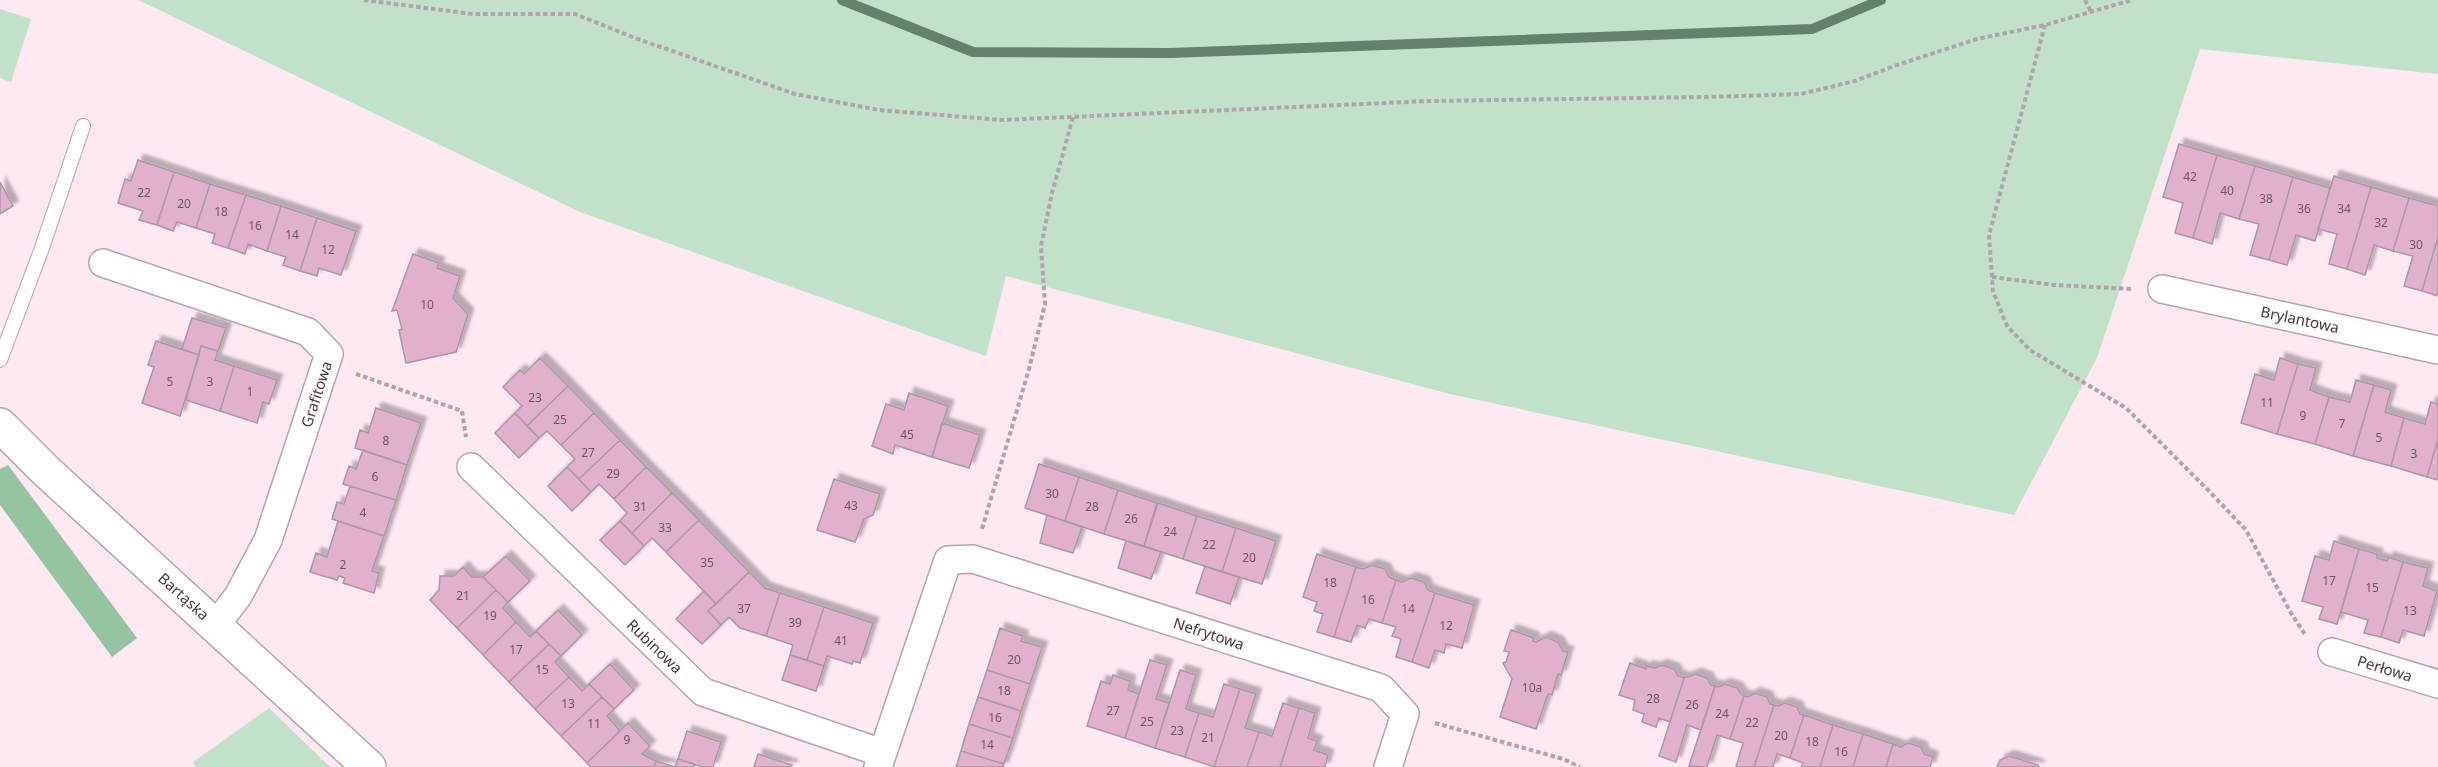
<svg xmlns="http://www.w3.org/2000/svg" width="2438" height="767" viewBox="0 0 2438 767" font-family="'Noto Sans',sans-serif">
<defs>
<filter id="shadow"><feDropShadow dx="5.5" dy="-5.5" stdDeviation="1.5" flood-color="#0004"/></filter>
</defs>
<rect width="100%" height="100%" fill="#fde8f4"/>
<path fill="#c1e2c9" d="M138 0H2438V74L2200 49 2097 358 2014 515 1450 394 1006 276 986 356 580 212Z
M0 9 31 19 11 82 0 78Z
M269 708 330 767H196L193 762Z"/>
<path fill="#96c4a2" d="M8 465 137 638 112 657 0 505V469Z"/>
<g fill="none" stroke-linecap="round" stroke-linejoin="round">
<path stroke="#64816b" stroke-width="10" d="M842 0 973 52 1170 53 1812 29 1881 0"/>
</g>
<path fill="#e1b0cd" stroke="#ac98a3" stroke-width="1.5" filter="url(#shadow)" d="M2179 144 2217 155 2193 238 2175 233 2183 203 2163 197Z
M2217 155 2255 166 2239 219 2220 213 2212 244 2193 238Z
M138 160 174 172 157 225 139 220 143 211 118 203 125 179 131 181Z
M2255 166 2293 177 2269 260 2250 255 2259 224 2239 219Z
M174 172 210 184 196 228 177 222 173 231 157 225Z
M2334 176 2371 187 2347 269 2329 264 2337 234 2318 229Z
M2293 177 2330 188 2315 241 2296 235 2287 265 2269 260Z
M0 182 13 206 0 214Z
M210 184 246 195 228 248 212 243 215 234 196 228Z
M2371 187 2409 198 2393 251 2374 245 2365 275 2347 269Z
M246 195 281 206 267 251 248 244 245 254 228 248Z
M2409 198 2438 206V237L2422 291 2404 286 2413 256 2393 251Z
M281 206 317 218 300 271 283 265 286 257 267 251Z
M317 218 356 231 341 275 319 268 317 276 300 271Z
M2438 237V296L2422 291Z
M413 254 439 263 437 268 460 276 453 298 468 314 456 352 406 363 399 330 402 329 397 310 392 311Z
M192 318 226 328 218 351 201 346 199 355 182 349Z
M156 341 199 355 180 416 142 403 154 367 148 365Z
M201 346 218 351 215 360 234 366 220 411 186 400Z
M540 358 568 386 527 426 515 413 522 406 503 387 520 370 524 374Z
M2280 358 2298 364 2277 434 2241 423 2255 374 2274 380Z
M2298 364 2316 368 2310 390 2329 397 2315 444 2277 434Z
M234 366 277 380 269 404 263 402 257 423 220 411Z
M2356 380 2374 385 2353 456 2315 444 2329 397 2350 402Z
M2374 385 2391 390 2385 412 2404 418 2391 466 2353 456Z
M568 386 594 413 561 445 547 431 539 438 527 426Z
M909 393 948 406 932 457 895 445 893 454 872 446 886 404 904 410Z
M2431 402 2438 404V439L2427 477 2391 466 2404 418 2425 424Z
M376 408 421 423 407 465 355 448 360 430 368 433Z
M515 413 539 438 519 458 495 433Z
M594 413 620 440 579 479 567 467 575 459 561 445Z
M942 423 980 435 969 468 932 457Z
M2438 439V480L2427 477Z
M620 440 646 467 614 499 599 484 591 492 579 479Z
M363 450 407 465 396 500 343 484 349 466 356 469Z
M1039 464 1079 477 1065 521 1025 508Z
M567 467 591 492 572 511 548 486Z
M646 467 672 493 632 533 620 521 627 513 614 499Z
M1079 477 1118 490 1104 534 1065 521Z
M834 479 880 494 873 515 864 519 855 542 817 530Z
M350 486 396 500 384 536 332 519 337 502 344 504Z
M1118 490 1157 503 1144 546 1104 534Z
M672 493 699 520 666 552 652 538 644 546 632 533Z
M1158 503 1197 516 1183 559 1144 546Z
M1047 515 1082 527 1073 553 1040 543Z
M1197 516 1236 528 1222 572 1183 559Z
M699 520 749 572 716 604 666 552Z
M338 521 384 536 372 571 379 573 374 593 343 583 345 578 339 576 337 580 310 572 316 553 327 557Z
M620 521 644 546 625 565 600 540Z
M1236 528 1276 541 1262 584 1222 572Z
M1126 541 1161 552 1151 579 1118 568Z
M2334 541 2359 549 2337 624 2319 619 2323 607 2302 601 2315 556 2329 560Z
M2359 549 2377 554V558L2387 561 2388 557 2403 562 2381 637 2364 633 2368 620 2341 612Z
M1317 554 1356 567 1334 637 1317 632 1323 614 1314 611 1317 602 1303 597Z
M506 556 530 581 508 602 483 577Z
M2403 562 2428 568 2423 586 2437 591 2424 636 2403 630 2399 643 2381 637Z
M1372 565 1385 569 1389 577 1396 580 1382 623 1369 619 1365 628 1357 625 1351 642 1334 637 1356 567 1363 569Z
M1205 566 1239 577 1230 604 1196 593Z
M463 567 472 577H483L496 590 457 628 430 600 439 590 440 576H454Z
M749 572 765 588 780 593 766 636 740 628 729 617 721 625 708 611Z
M1411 578 1424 582 1428 590 1435 593 1412 662 1396 657 1401 639 1392 636 1396 627 1382 623 1396 580 1402 582Z
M496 590 508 602 503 608 516 622 483 655 457 628Z
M704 591 716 604 708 611 721 625 702 644 676 619Z
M780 593 824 607 807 660 790 655 793 645 766 636Z
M1435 593 1474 605 1462 648 1446 644 1444 653 1435 650 1429 668 1412 662Z
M824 607 873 623 860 663 853 661 852 664 827 656 824 666 807 660Z
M558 610 582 635 561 656 536 631Z
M516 622 530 637 536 631 549 644 509 682 483 655Z
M1000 628 1023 636 1021 641 1042 647 1030 684 987 670Z
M1511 630 1534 638 1533 641 1536 642 1546 637 1558 642 1563 651 1568 652 1561 675 1558 674 1552 695 1548 694 1536 729 1500 717 1512 679 1503 663 1506 662 1509 652 1504 651Z
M549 644 561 656 555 662 569 677 535 709 509 682Z
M790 655 824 666 816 691 782 680Z
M1150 660 1167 665 1156 699 1169 703 1155 748 1125 738Z
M1630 663 1646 669 1647 666 1655 668 1662 665 1674 669 1678 676 1684 678 1670 722 1659 718 1656 727 1642 722 1644 714 1633 710 1635 700 1619 695Z
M610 664 634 690 614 709 589 684Z
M987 670 1030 684 1021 711 978 697Z
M1180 670 1196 675 1186 709 1199 713 1185 757 1155 748Z
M1696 674 1707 678 1711 685 1715 686 1701 730 1687 725 1676 762 1659 756 1684 678Z
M1113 675 1130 681 1128 690 1139 694 1125 738 1087 726 1101 681 1110 684Z
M569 677 582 691 589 684 602 697 561 736 535 709Z
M1224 684 1240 689 1214 767 1185 757 1199 713 1213 717Z
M1725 684 1737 688 1741 694 1744 696 1730 739 1717 735 1707 767 1689 766 1715 686 1718 687Z
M1240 689 1256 694 1245 728 1259 732 1247 767H1214Z
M1755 693 1767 697 1770 704 1774 705 1754 767H1736L1743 743 1730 739 1744 696 1748 697Z
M602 697 614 709 607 716 620 731 587 763 561 736Z
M978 697 1021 711 1013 738 969 724Z
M1283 703 1299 708 1280 767H1247L1259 732 1272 736Z
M1785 703 1797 707 1800 714 1804 715 1790 758 1777 754 1773 767H1754L1774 705 1778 706Z
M1299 708 1315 713 1308 738 1317 741 1314 750 1328 755 1325 767H1280Z
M1804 715 1833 725 1820 767H1801L1803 763 1790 758Z
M628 723 650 746 642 754 656 761 654 767H591L587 763Z
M969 724 1013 738 1004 764 961 751Z
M1833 725 1863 734 1853 767H1820Z
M687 731 721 742 713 767H702L678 759Z
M1863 734 1893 744 1886 767H1853Z
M1908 743 1921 747 1924 754 1933 757 1930 767H1886L1893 744 1901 747Z
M961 751 1004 764 1003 767H956Z
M758 754 792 765 791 767H754Z
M2009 756 2038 765 2039 767H1997L2000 760Z
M678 759 694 764V767H675Z
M656 761 675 767H654Z"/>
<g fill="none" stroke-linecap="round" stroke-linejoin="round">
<g stroke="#b7a3af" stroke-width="16">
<path id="service" d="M0 360 42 248 83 126"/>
</g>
<g stroke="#b7a3af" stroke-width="30">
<path id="minor" d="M103 263 308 332 329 354 268 540 238 596 216 625
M2162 289 2438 350
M471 467 703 692 882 753
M2332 652 2438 684
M878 767 948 560 973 559 1381 688 1405 714 1388 767"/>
</g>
<g stroke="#b7a3af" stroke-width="36">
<path id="tertiary" d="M0 425 45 470 369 767"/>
</g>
<path stroke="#b2a2ab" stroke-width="4" stroke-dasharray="4.5 3" stroke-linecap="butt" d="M364 0 473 14H575L635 38 795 94 879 110 1002 120 1430 101 1707 97 1801 94 1855 81 1897 65 1977 39 2045 25 2132 0
M2085 0 2091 12
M2045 25 1989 235 1993 291 2007 326 2030 350 2126 408 2209 491 2246 530 2291 613 2306 636
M1992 277 2054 285 2132 289
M356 374 462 411 466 437
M982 529 1029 369 1045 304 1041 246 1052 193 1073 117
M1435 723 1563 759 1580 767"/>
<use href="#service" stroke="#fff" stroke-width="14"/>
<use href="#minor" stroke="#fff" stroke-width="27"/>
<use href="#tertiary" stroke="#fff" stroke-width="33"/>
</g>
<g text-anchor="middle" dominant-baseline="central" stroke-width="4.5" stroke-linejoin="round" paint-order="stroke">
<g font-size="12" fill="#6a5862">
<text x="2190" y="176">42</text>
<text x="2227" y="190">40</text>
<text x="144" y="192">22</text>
<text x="2266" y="198">38</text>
<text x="184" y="203">20</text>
<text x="2304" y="208">36</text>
<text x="2344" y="208">34</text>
<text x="221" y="211">18</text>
<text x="2381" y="222">32</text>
<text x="255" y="225">16</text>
<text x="292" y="234">14</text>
<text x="2416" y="244">30</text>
<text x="328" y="249">12</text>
<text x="427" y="304">10</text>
<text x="170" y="381">5</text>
<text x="210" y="381">3</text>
<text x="250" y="391">1</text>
<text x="535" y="397">23</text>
<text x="2267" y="402">11</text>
<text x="2303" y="415">9</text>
<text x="560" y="419">25</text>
<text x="2342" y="423">7</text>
<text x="907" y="434">45</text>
<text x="2379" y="437">5</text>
<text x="386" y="440">8</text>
<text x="588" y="452">27</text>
<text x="2414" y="453">3</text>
<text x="613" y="473">29</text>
<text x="375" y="476">6</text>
<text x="1052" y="493">30</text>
<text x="851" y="505">43</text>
<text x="640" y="506">31</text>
<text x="1092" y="506">28</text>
<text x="363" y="512">4</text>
<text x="1131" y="518">26</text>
<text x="665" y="527">33</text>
<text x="1170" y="531">24</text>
<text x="1209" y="544">22</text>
<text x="1249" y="557">20</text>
<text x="707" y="562">35</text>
<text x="343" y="564">2</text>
<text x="2329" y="580">17</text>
<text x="1330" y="582">18</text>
<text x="2372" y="587">15</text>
<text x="463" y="595">21</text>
<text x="1368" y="599">16</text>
<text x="744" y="608">37</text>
<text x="1408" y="608">14</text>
<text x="2410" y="610">13</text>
<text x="490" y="615">19</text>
<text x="795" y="622">39</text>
<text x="1446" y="625">12</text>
<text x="841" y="640">41</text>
<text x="516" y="649">17</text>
<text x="1014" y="659">20</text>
<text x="542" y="669">15</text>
<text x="1532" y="687">10a</text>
<text x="1004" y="690">18</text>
<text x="1653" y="698">28</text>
<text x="568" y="703">13</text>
<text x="1692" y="704">26</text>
<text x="1113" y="710">27</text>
<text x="1722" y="713">24</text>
<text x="995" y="717">16</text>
<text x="1147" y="721">25</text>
<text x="1752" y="722">22</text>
<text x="594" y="723">11</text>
<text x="1177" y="730">23</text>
<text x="1781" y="735">20</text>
<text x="1208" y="737">21</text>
<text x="627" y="739">9</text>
<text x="1812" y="741">18</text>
<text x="987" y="744">14</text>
<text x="1841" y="751">16</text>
</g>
<g font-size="15" fill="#433a3f" stroke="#fffbfd">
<text transform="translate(2300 319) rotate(12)">Brylantowa</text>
<text transform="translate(316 394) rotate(-72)">Grafitowa</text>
<text transform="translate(184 596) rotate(42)">Bartąska</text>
<text transform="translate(1209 633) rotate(18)">Nefrytowa</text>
<text transform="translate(655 646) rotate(44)">Rubinowa</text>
<text transform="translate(2385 668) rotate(17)">Perłowa</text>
</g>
</g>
</svg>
